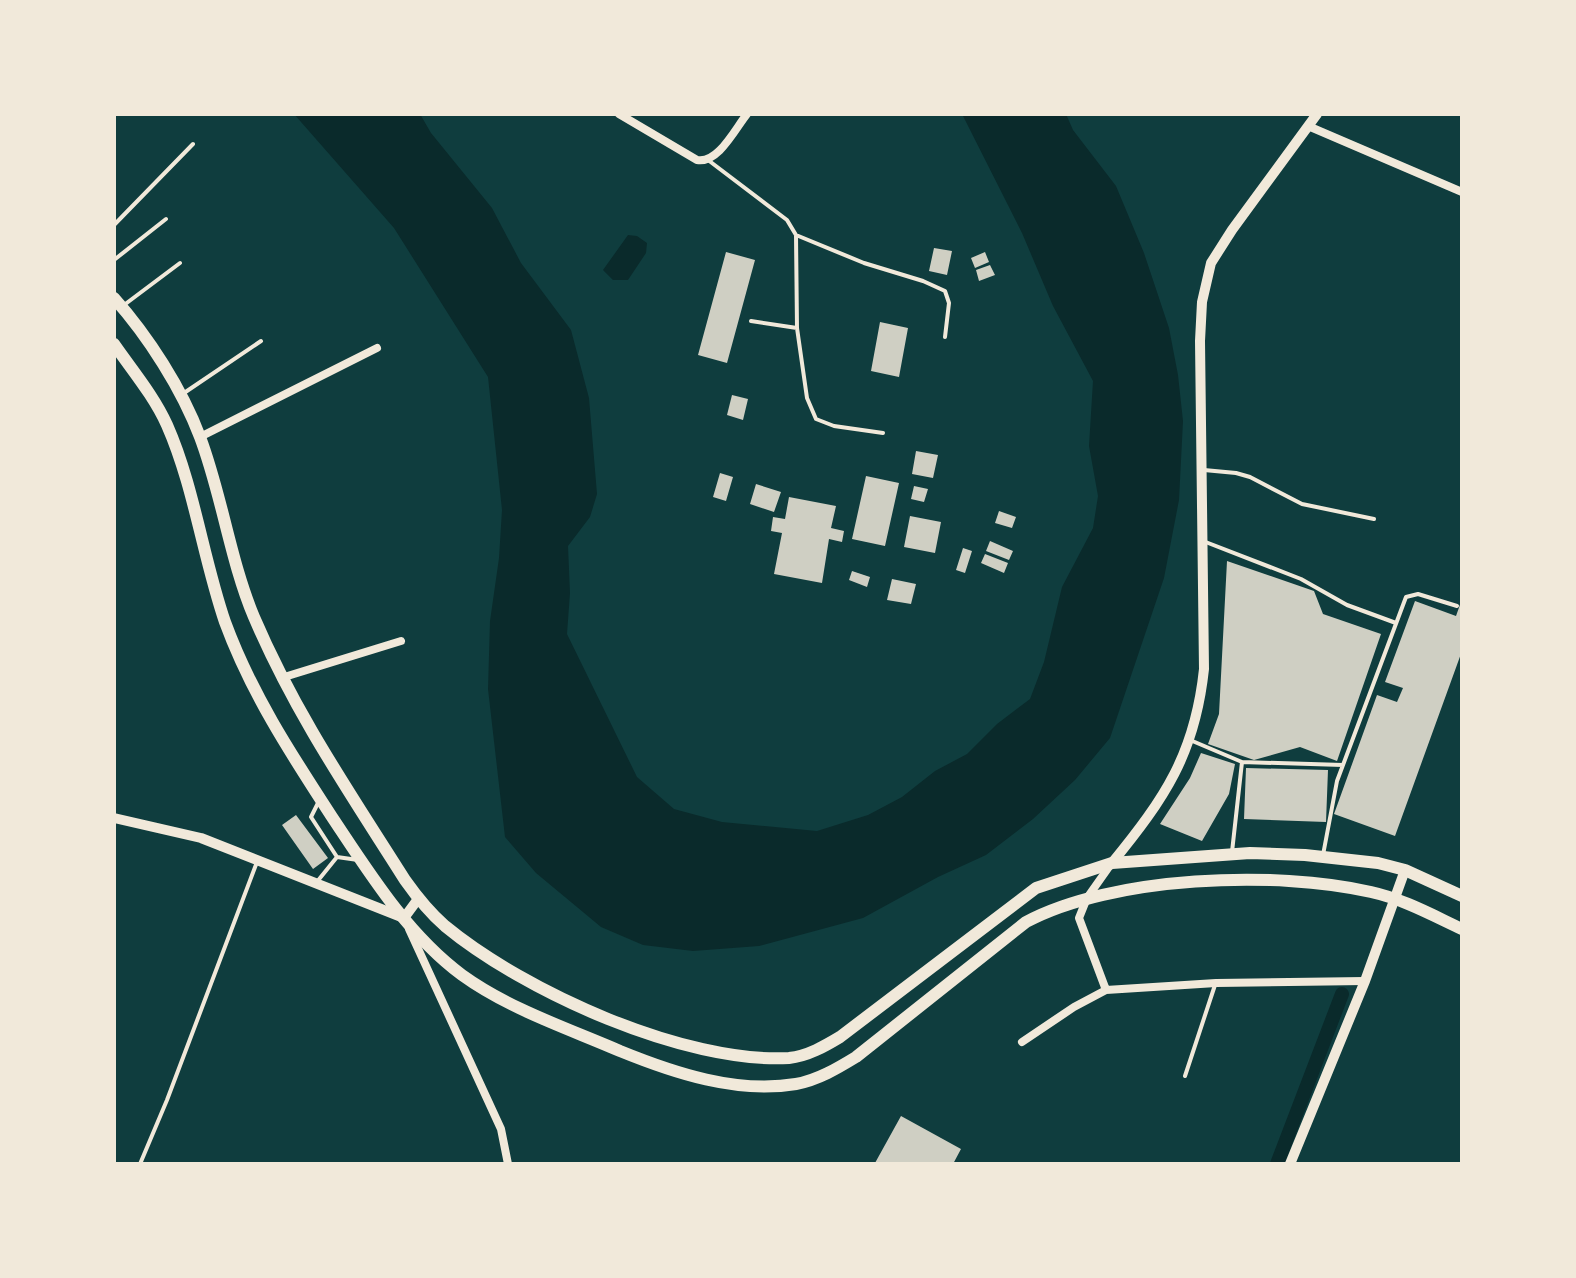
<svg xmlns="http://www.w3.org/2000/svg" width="1576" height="1278" viewBox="0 0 1576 1278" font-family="'Fira Sans Condensed',sans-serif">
<rect width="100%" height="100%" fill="#0f3d3e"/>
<path fill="#0a2a2b" d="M294 114H420L431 133 492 208 521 263 571 330 589 398 597 494 590 517 568 546 570 593 567 634 637 777 674 809 722 822 817 831 868 815 902 797 935 771 967 754 997 724 1030 699 1044 662 1062 587 1093 528 1098 496 1089 446 1093 381 1053 306 1022 233 962 114H1066L1073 130 1116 186 1144 253 1169 328 1178 375 1183 421 1179 500 1164 578 1110 738 1075 780 1033 819 986 855 938 877 863 918 759 946 693 951 643 945 601 927 536 873 505 837 488 689 490 621 499 558 502 510 488 377 394 228Z
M628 235 637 236 647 243 646 253 628 280H613L603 270Z"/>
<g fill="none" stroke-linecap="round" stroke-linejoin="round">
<path stroke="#0a2a2b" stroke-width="14" d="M1277 1164 1342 994"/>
</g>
<path fill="#cfcfc3" d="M934 248 952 251 947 275 929 271Z
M726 252 755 260 727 363 698 355Z
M985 252 989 262 975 268 971 258Z
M990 265 995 275 979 281 976 270Z
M880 322 908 328 899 377 871 371Z
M732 395 748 399 743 420 727 415Z
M916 451 938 455 933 478 912 474Z
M720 473 733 477 726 501 713 497Z
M866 476 899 483 885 546 852 539Z
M756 484 781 492 774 512 750 504Z
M914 486 928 489 924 502 911 499Z
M789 497 836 506 831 528 844 531 842 542 829 539 822 583 774 574 782 533 771 531 773 517 785 519Z
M999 511 1016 517 1012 528 995 523Z
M910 516 941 522 935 553 904 547Z
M990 541 1013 551 1009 560 986 551Z
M963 548 972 551 965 573 956 570Z
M985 554 1008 563 1004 573 981 563Z
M1227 561 1314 591 1323 614 1381 634 1337 761 1300 747 1254 760 1208 744 1219 714Z
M852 571 870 577 867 587 849 580Z
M892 579 916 584 911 604 887 600Z
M1462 599V651L1395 836 1334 814 1377 695 1397 702 1403 688 1385 682 1415 601 1456 616Z
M1201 753 1235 764 1229 794 1202 841 1160 824 1190 778Z
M1246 768 1328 770 1326 822 1244 819Z
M296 815 328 858 313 869 282 825Z
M901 1116 961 1149 953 1164 875 1163Z"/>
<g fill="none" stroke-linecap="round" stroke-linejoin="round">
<path stroke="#f1e9da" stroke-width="4" d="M708 160 787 220 796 235 797 328 807 398 816 419 834 426 883 433
M114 225 193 144
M796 235 864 263 923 281 945 291 949 303 945 337
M114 260 166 219
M124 305 180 263
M751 321 797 328
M184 393 261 341
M1204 470 1236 473 1250 477 1302 504 1374 519
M1203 541 1301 579 1347 605 1396 623
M1190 740 1242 762 1343 765
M319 801 311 817 337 857 358 860
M1232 852 1242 762
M1323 855 1337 781 1406 597 1418 594 1457 606
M316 883 337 857
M1185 1076 1215 985
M140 1164 167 1100 257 862"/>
<path stroke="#f1e9da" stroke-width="8" d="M619 114 697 160C718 164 735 129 747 114
M1308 126 1462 192
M200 437 377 348
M281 678 401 641
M409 929 501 1129 508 1164
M1106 990 1079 918 1087 898 1111 864
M1022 1042 1074 1007 1106 990 1216 983 1365 981"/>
<path stroke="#f1e9da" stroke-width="10" d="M114 818 201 838 404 918 418 899
M1112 863C1165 798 1195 754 1204 669L1200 341 1202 302 1211 263 1232 230 1317 114
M1290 1164 1365 981 1405 870"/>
<path stroke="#f1e9da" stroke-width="12" d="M114 298C148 336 182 389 200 437 222 495 230 560 254 617 295 713 350 793 405 880 417 897 430 913 445 926 525 992 685 1064 789 1058 808 1056 825 1046 840 1037L1036 888 1112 863 1250 853 1305 855 1378 863 1405 870 1462 896
M114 344C132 370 154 396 167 425 194 486 203 558 225 622 251 693 291 754 332 817 370 874 407 934 462 975 509 1009 567 1028 620 1051 674 1073 737 1094 796 1084 818 1080 838 1068 856 1057L1026 922C1112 876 1276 870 1371 892 1403 899 1432 915 1462 929"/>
</g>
<rect width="1576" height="1278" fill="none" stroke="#f1e9da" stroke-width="232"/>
</svg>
